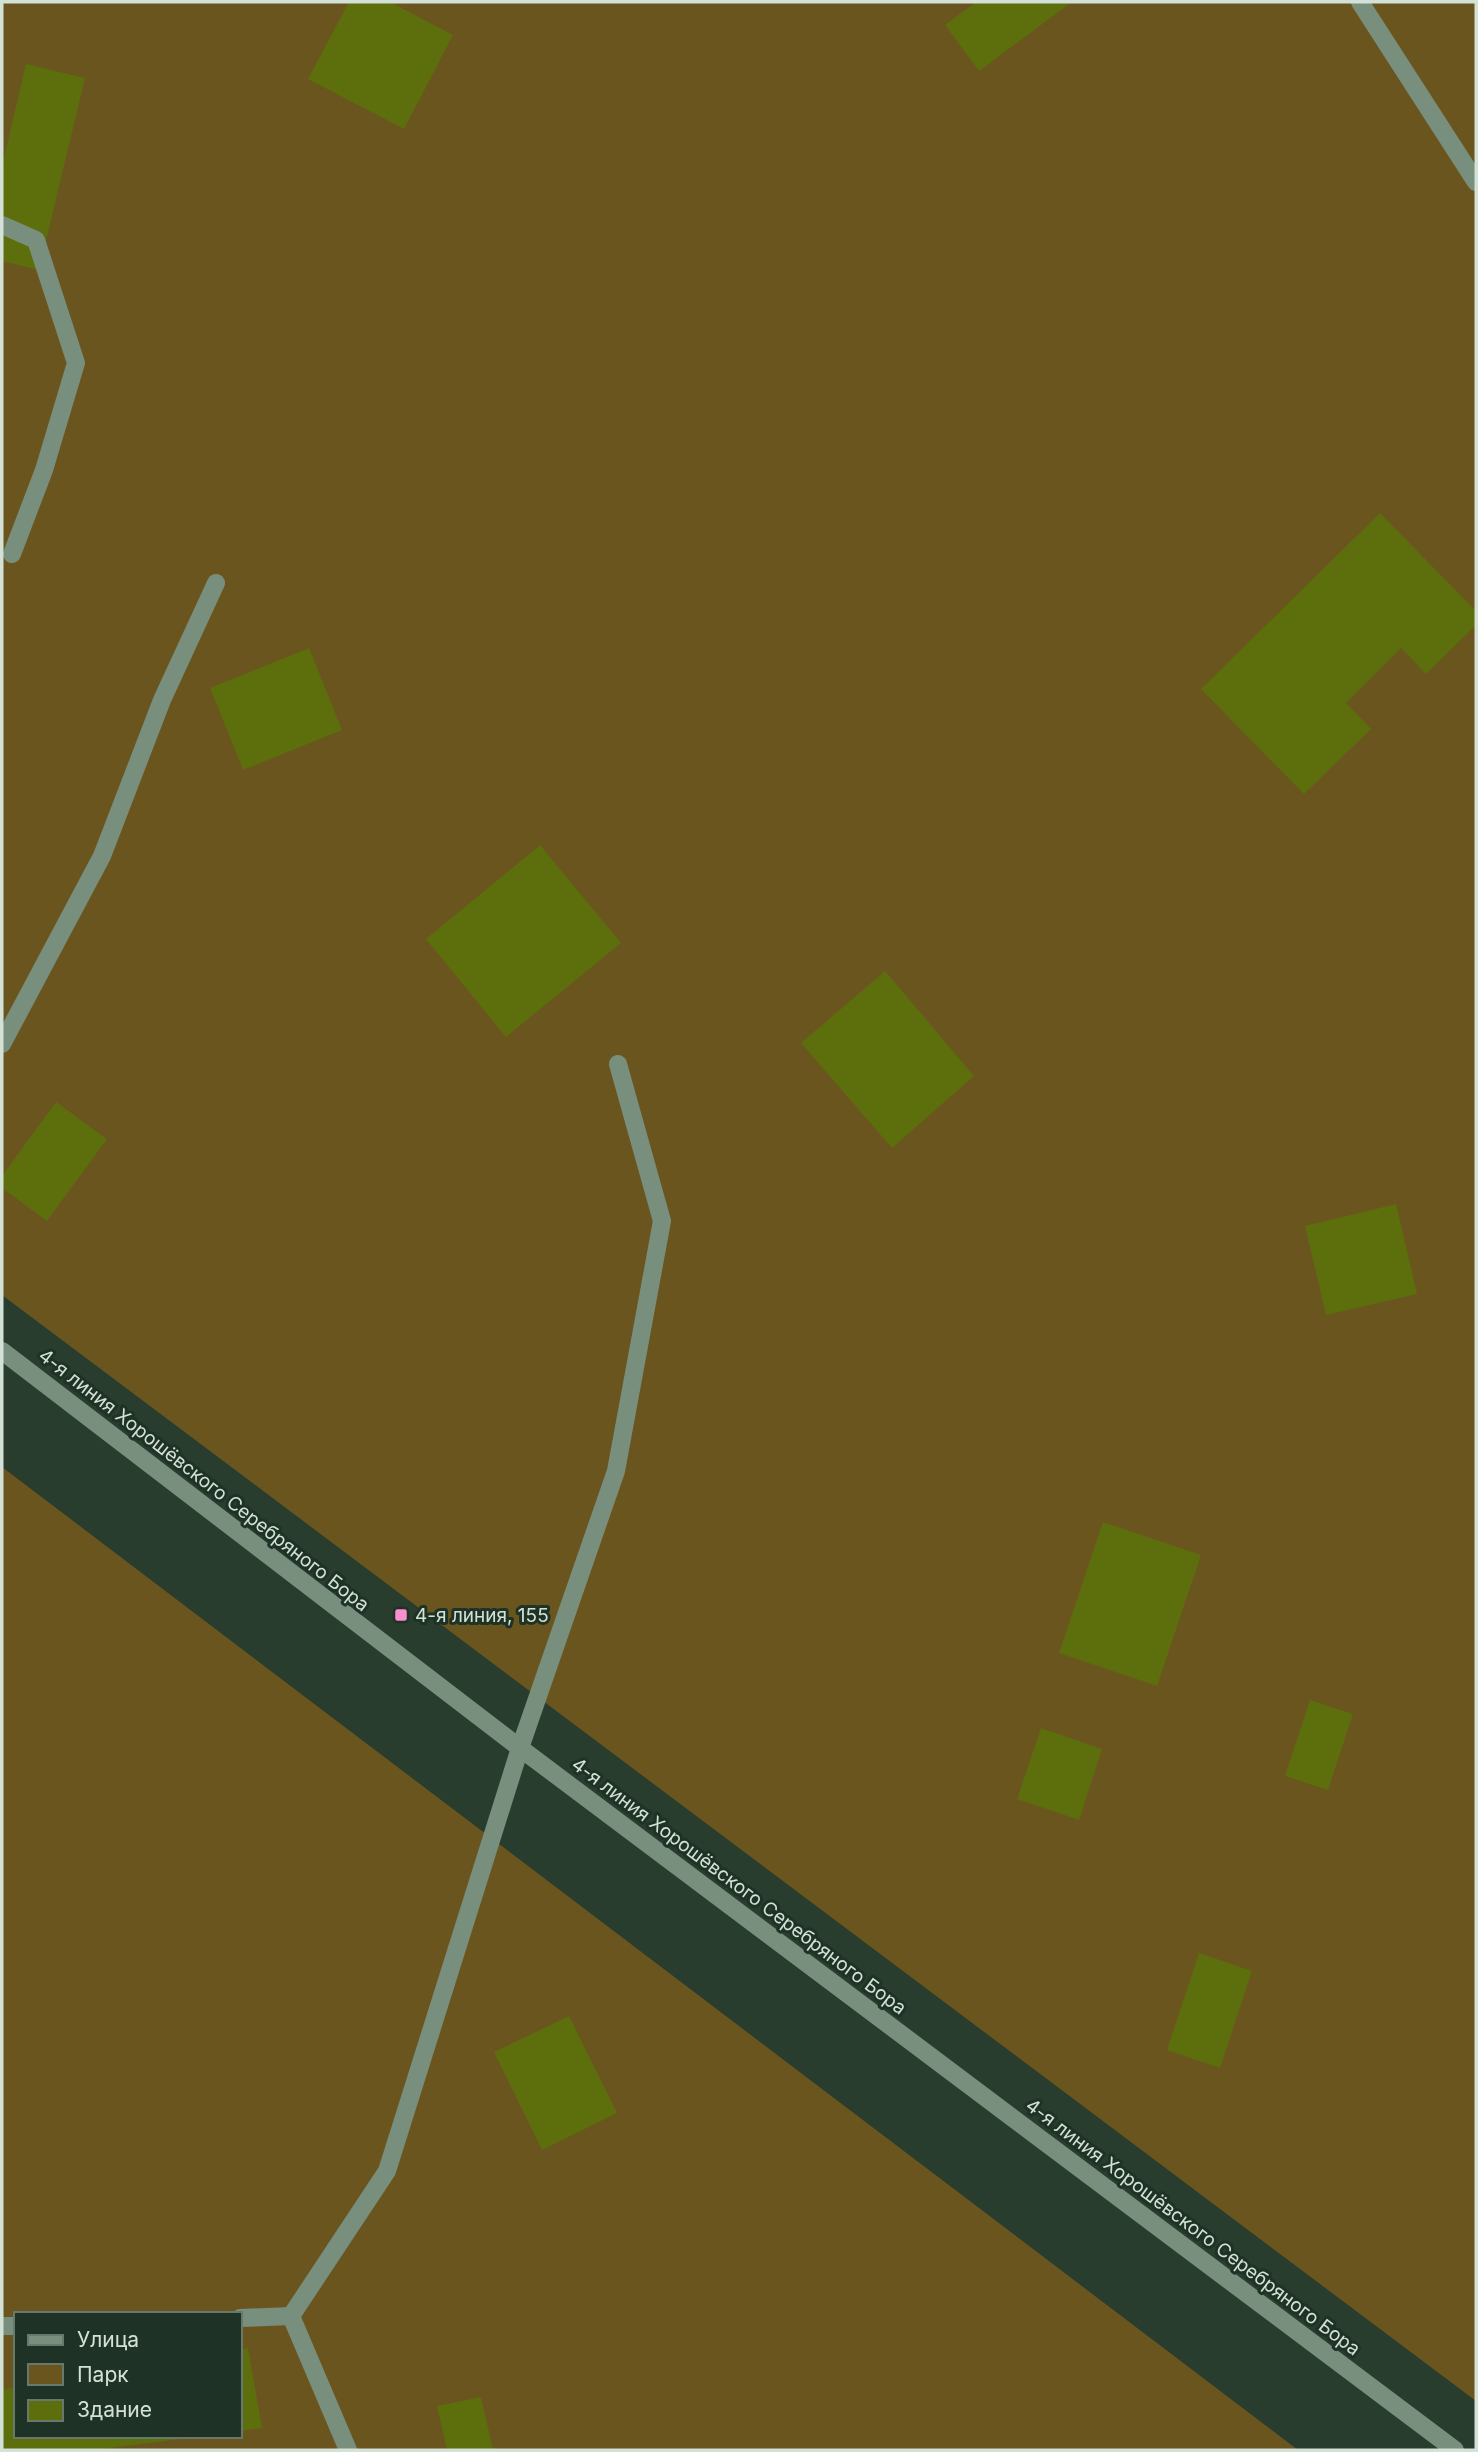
<svg xmlns="http://www.w3.org/2000/svg" width="1478" height="2452" viewBox="0 0 1478 2452" font-family="Inter,sans-serif">
<rect width="100%" height="100%" fill="#283d2e"/>
<path fill="#6b551e" fill-rule="evenodd" d="M2 2H1476V2401L2 1295Z
M2 1467 1298 2450H2ZM16 2314H240V2436H16Z"/>
<path fill="#5d6e0d" d="M349 2H390L453 35 404 129 308 79Z
M976 2H1072L979 71 945 25Z
M26 64 85 78 39 270 2 261V166Z
M1380 513 1476 611V625L1426 674 1401 648 1346 703 1371 729 1304 794 1201 689Z
M309 648 342 730 243 770 210 688Z
M540 845 621 943 506 1037 426 939Z
M885 971 974 1076 892 1148 801 1043Z
M56 1102 107 1139 47 1221 2 1188V1176Z
M1396 1204 1417 1294 1326 1315 1305 1226Z
M1103 1522 1201 1555 1157 1686 1059 1653Z
M1310 1700 1353 1714 1328 1790 1285 1776Z
M1041 1728 1102 1749 1079 1820 1017 1799Z
M1199 1953 1252 1971 1220 2068 1167 2050Z
M569 2016 617 2113 542 2150 494 2052Z
M248 2348 262 2428 240 2431V2350Z
M16 2387V2436L189 2438 94 2450H2V2390Z
M481 2397 493 2450H447L437 2406Z"/>
<g fill="none" stroke-linecap="round" stroke-linejoin="round">
<path stroke="#788f7e" stroke-width="18" d="M2 225 36 240 76 363 44 470 12 554
M2 1044 102 856 162 700 216 583
M520 1748 616 1471 662 1221 618 1064
M291 2316 348 2450"/>
<path stroke="#788f7e" stroke-width="18" d="M1360 2 1476 182
M2 1351 520 1748 1455 2450
M240 2318 291 2316 387 2171 520 1748
M2 2326H16"/>
</g>
<rect fill="#f790cd" stroke="#1e3225" stroke-width="2.5" x="394" y="1608" width="14" height="14" rx="3.5"/>
<g text-anchor="middle" dominant-baseline="central" stroke-width="6" stroke-linejoin="round" paint-order="stroke">
<g font-size="19" fill="#d4e1d7" stroke="#1e3225">
<text transform="translate(204 1480) rotate(38)">4-я линия Хорошёвского Серебряного Бора</text>
<text transform="translate(739 1886) rotate(37)">4-я линия Хорошёвского Серебряного Бора</text>
<text transform="translate(1193 2227) rotate(37)">4-я линия Хорошёвского Серебряного Бора</text>
</g>
<g font-size="19" fill="#d4e1d7" stroke="#1e3225" text-anchor="start">
<text x="415" y="1615">4-я линия, 155</text>
</g>
</g>
<rect width="1478" height="2452" fill="none" stroke="#d4e1d7" stroke-width="7"/>
<rect x="14" y="2312" width="228" height="126" fill="#1e3225" stroke="#67786c" stroke-width="2"/>
<rect x="28" y="2335" width="35" height="10" fill="#788f7e" stroke="#67786c" stroke-width="2"/>
<text x="77" y="2347" font-size="21" fill="#d4e1d7">Улица</text>
<rect x="28" y="2364" width="35" height="21" fill="#6b551e" stroke="#67786c" stroke-width="2"/>
<text x="77" y="2382" font-size="21" fill="#d4e1d7">Парк</text>
<rect x="28" y="2400" width="35" height="21" fill="#5d6e0d" stroke="#67786c" stroke-width="2"/>
<text x="77" y="2417" font-size="21" fill="#d4e1d7">Здание</text>
</svg>
